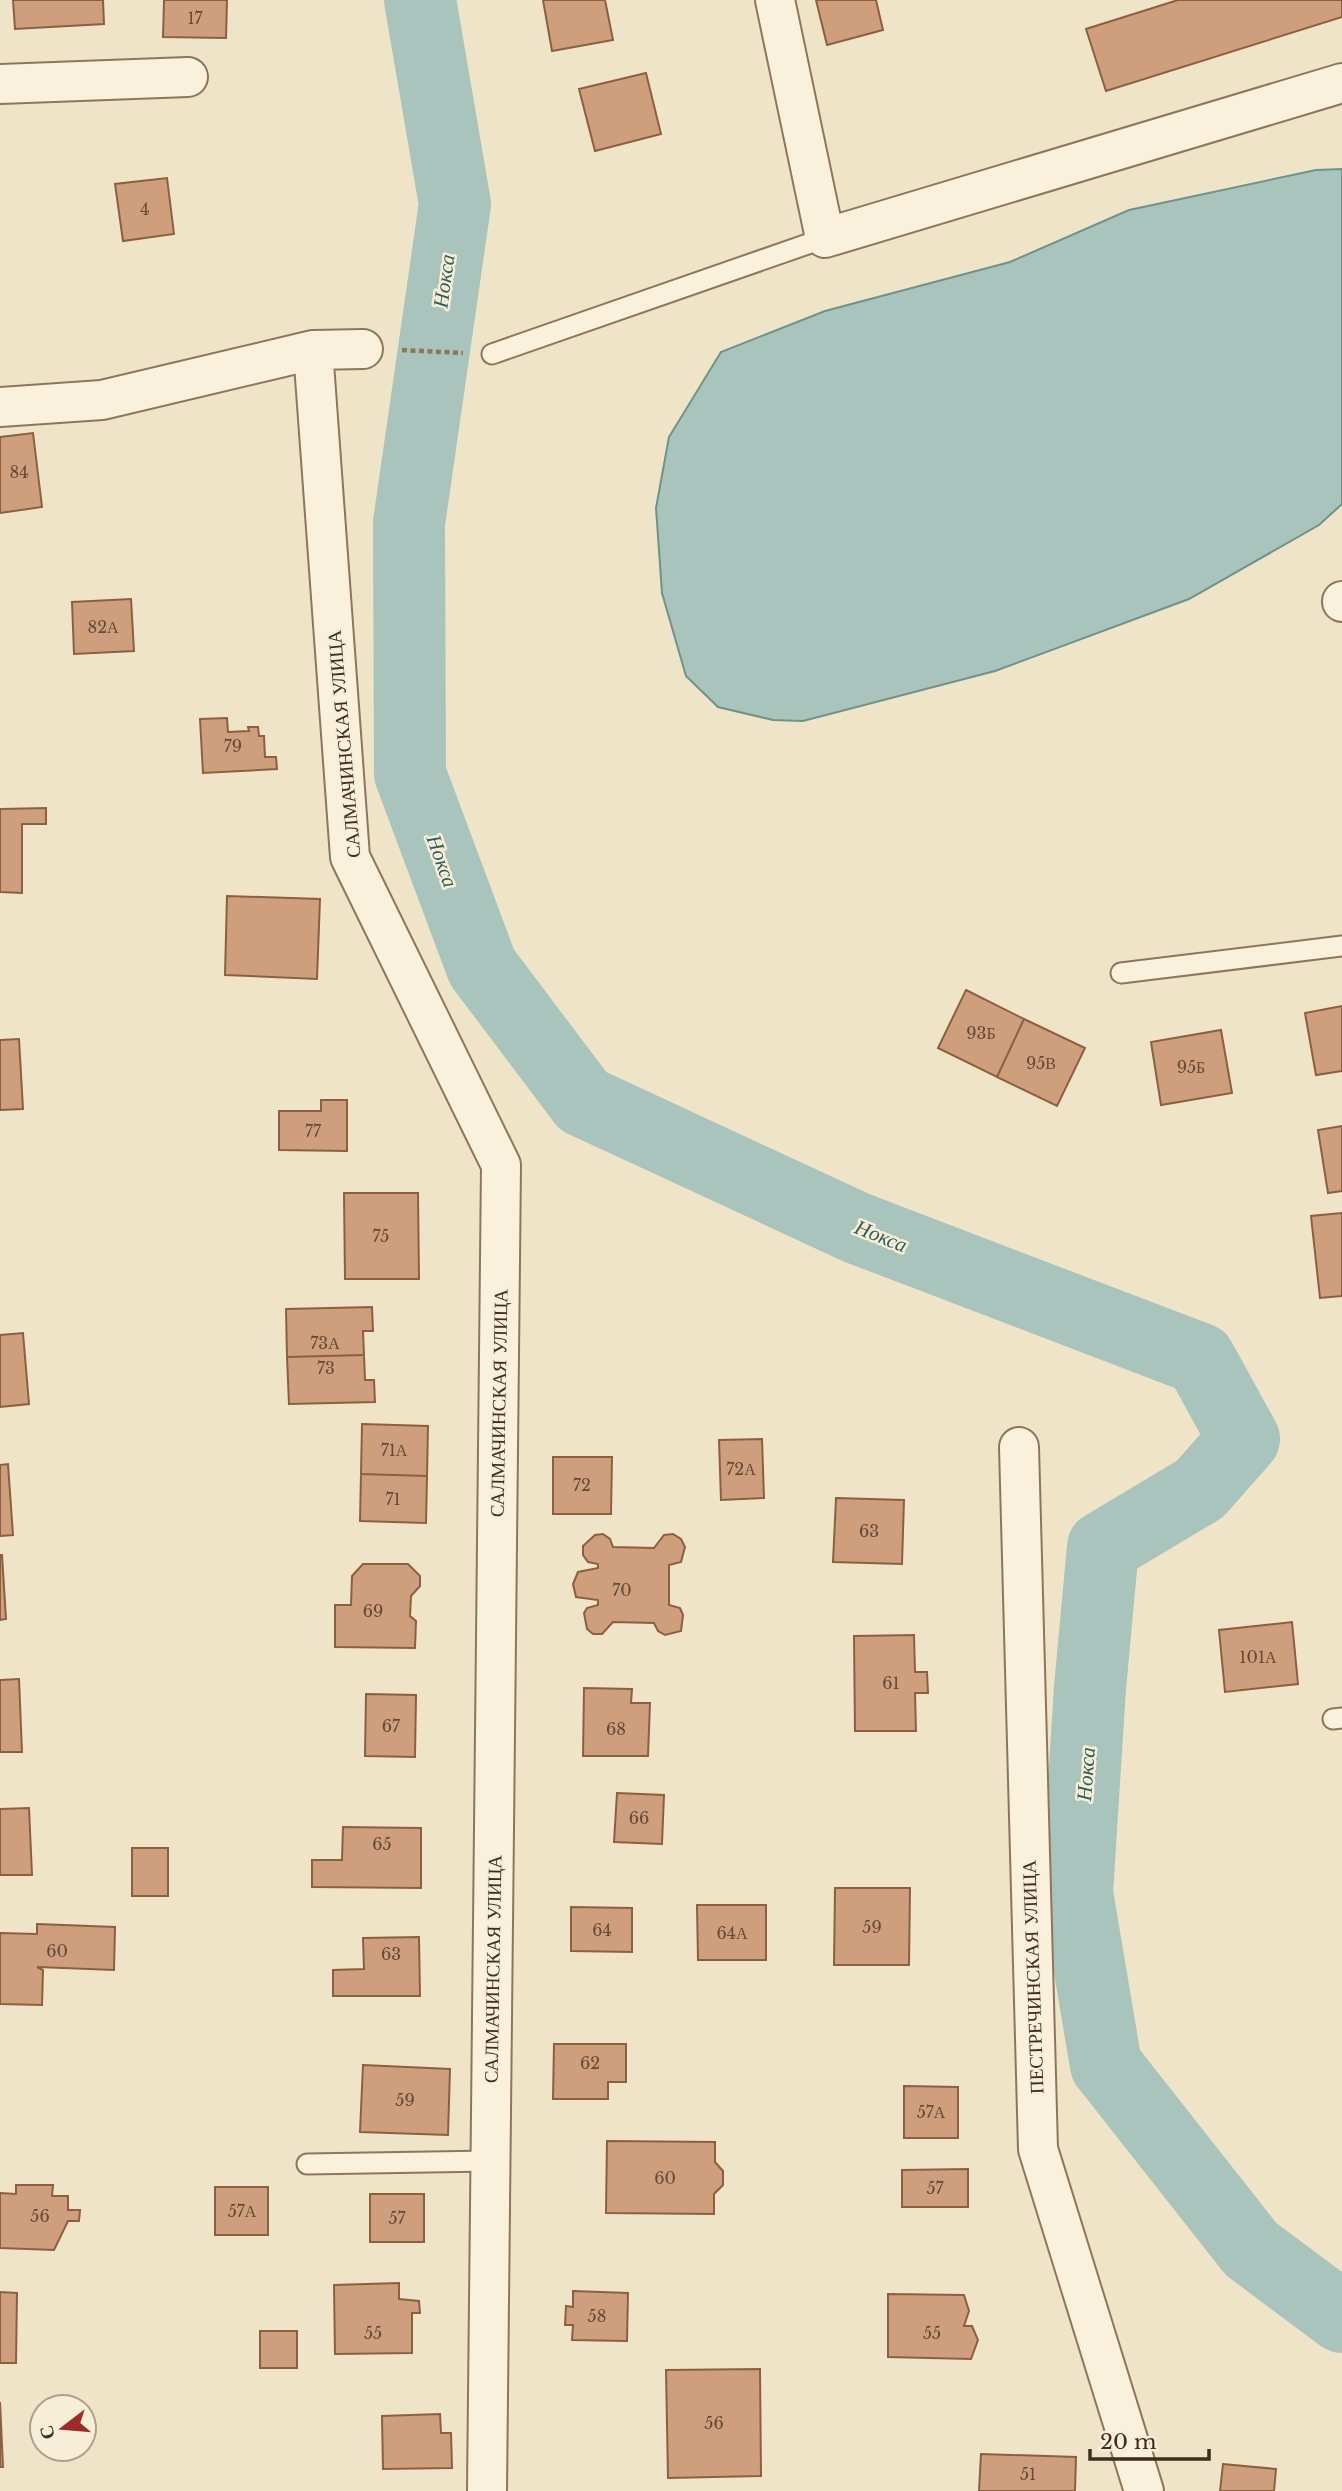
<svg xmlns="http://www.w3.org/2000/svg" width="1342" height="2491" viewBox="0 0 1342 2491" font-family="'Libre Baskerville',serif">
<rect width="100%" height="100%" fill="#f0e4c8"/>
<path fill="#a9c4bc" stroke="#6f938a" stroke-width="2" d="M1342 169V504L1319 525 1189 599 995 671 803 721 773 720 718 707 686 676 662 593 656 508 669 437 721 352 825 311 1010 262 1129 210 1316 170Z"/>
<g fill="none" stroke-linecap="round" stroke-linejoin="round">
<path stroke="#a9c4bc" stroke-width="72" d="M420 0 455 204 409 523 410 774 482 967 583 1101 857 1228 1200 1359 1244 1439 1200 1489 1103 1547 1090 1688 1077 1893 1106 2065 1251 2249 1342 2317"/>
</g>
<path fill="#cf9f7d" stroke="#8d5f41" stroke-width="2" d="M13 0H103L104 24 15 29Z
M164 0H227L226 38 163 37Z
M543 0H605L613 40 552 51Z
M816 0H876L883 30 827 45Z
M1178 0H1342V17L1106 91 1086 29Z
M646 73 661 134 595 151 579 89Z
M167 178 174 234 123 241 115 184Z
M33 433 42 507 0 513V437Z
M131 599 134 651 74 654 72 602Z
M227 718 228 732 249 731 248 727H258L259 736H264L265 757H276L277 769 203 773 200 719Z
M46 808V824H22V893L0 892V809Z
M227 896 320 899 317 979 225 975Z
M966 990 1024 1019 997 1077 938 1048Z
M1342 1006V1071L1316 1075 1305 1013Z
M1024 1019 1085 1048 1057 1106 997 1077Z
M1221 1030 1232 1093 1161 1105 1151 1042Z
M19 1039 23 1109 0 1110V1040Z
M321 1100H347V1151L279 1150V1111H321Z
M1342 1126V1191L1328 1193 1318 1130Z
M344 1193H418L419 1279H345Z
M1342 1213V1296L1320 1298 1311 1216Z
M372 1307 373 1331H363L364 1355 287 1357 286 1309Z
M23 1333 29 1404 0 1407V1335Z
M364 1355 365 1380H374L375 1402 289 1404 287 1357Z
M362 1424 428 1426 427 1476 361 1474Z
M762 1439 764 1498 721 1500 719 1440Z
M553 1457H612L611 1514H553Z
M8 1464 13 1535 0 1536V1465Z
M361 1474 427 1476 426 1523 360 1521Z
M836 1498 904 1500 902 1564 833 1562Z
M603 1534 610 1539 613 1547 654 1548 664 1535 673 1534 681 1539 685 1547 681 1562 669 1565V1605L680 1608 683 1615 681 1631 665 1635 658 1631 654 1623 613 1622 602 1634H593L587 1629 584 1613 587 1608 598 1605V1600L576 1597 573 1584 578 1572 598 1568V1564L588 1562 583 1555V1546L595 1535Z
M0 1555H2L6 1619 0 1620Z
M363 1564H408L420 1576V1586L411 1596 410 1616 416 1621 415 1648 335 1647V1605H351L352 1576Z
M1292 1622 1298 1684 1225 1692 1219 1630Z
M914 1635 915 1672H927L928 1693H915L916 1731H855L854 1636Z
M19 1679 22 1752H0V1680Z
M584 1688 632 1689 631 1703H650L648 1756H583Z
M366 1694 416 1695 415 1757 365 1756Z
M617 1793 664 1795 662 1844 614 1842Z
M29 1808 32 1875H0V1809Z
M343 1827 421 1828V1888L312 1887V1860H342Z
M343 1827 421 1828V1888L312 1887V1860H342Z
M132 1848H168V1896H132Z
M835 1888H910L909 1965H834Z
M697 1905H766V1960H698Z
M571 1907 632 1908V1952L571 1951Z
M37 1924 115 1927 114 1970 37 1967 43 1970 42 2005 0 2004V1933L37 1934Z
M419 1937 420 1996H333V1970L364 1969 363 1938Z
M554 2044H626V2082H608V2099H553Z
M363 2065 450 2069 448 2135 360 2132Z
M904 2086 958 2087V2138H904Z
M607 2141 715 2142V2162L723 2171V2185L714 2194V2214L606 2213Z
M968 2169V2207H902V2170Z
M16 2185H53L52 2196H68V2210H80L79 2221H68L54 2250 0 2248V2193L16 2194Z
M215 2187H268V2235H215Z
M370 2194H424V2242H370Z
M399 2283V2299L419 2301 420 2313H412V2353L335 2354 334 2285Z
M573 2291 628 2293 627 2341 572 2340 573 2325H565L566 2306 573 2307Z
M0 2292 17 2293 16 2363H0Z
M888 2294 964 2295 969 2311 964 2326H972L978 2340 971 2359 888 2357Z
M260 2331H297V2368H260Z
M760 2369 761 2476 668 2478 666 2370Z
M0 2402 3 2467H0Z
M440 2414 441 2433H451L452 2468 383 2469 382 2416Z
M981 2454 1076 2457 1075 2491H979Z
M1223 2464 1276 2469 1274 2491H1220Z"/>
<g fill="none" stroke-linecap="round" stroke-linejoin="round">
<g stroke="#8d765c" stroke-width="23">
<path id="service" d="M492 354 825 238
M1121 973 1342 946
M1333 1719 1342 1718
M307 2164 490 2161"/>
</g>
<g stroke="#8d765c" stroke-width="42">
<path id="minor" d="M775 0 825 238 1342 83
M0 84 188 77
M313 350 350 857 501 1165 487 2491
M0 407 102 400 313 350 363 349
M1342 601V602
M1019 1447 1038 2149 1144 2491"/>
</g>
<path stroke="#8d765c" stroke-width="4.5" stroke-dasharray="5 3.5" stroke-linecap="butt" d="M402 350 463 353"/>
<use href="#service" stroke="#faf1dc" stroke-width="19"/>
<use href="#minor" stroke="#faf1dc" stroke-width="38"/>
</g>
<g text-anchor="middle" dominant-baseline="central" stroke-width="5" stroke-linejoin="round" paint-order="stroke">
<g font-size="16" fill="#624a37">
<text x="195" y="18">17</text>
<text x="145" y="209">4</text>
<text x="19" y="472">84</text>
<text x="103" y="627">82А</text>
<text x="233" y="746">79</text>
<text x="981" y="1033">93Б</text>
<text x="1041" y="1063">95В</text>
<text x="1191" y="1067">95Б</text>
<text x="313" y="1131">77</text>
<text x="381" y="1236">75</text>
<text x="325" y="1343">73А</text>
<text x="326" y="1368">73</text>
<text x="394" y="1450">71А</text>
<text x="741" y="1469">72А</text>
<text x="582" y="1485">72</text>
<text x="393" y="1499">71</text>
<text x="869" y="1531">63</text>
<text x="622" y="1590">70</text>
<text x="373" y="1611">69</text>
<text x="1258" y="1657">101А</text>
<text x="891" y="1683">61</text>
<text x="391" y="1726">67</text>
<text x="616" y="1729">68</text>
<text x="639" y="1818">66</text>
<text x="382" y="1844">65</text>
<text x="872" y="1927">59</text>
<text x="602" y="1930">64</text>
<text x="732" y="1933">64А</text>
<text x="57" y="1951">60</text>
<text x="391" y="1954">63</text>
<text x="590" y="2063">62</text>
<text x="405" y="2100">59</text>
<text x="931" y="2112">57А</text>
<text x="665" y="2178">60</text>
<text x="935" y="2188">57</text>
<text x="242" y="2211">57А</text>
<text x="40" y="2216">56</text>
<text x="397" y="2218">57</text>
<text x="597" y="2316">58</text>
<text x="373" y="2333">55</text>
<text x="932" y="2333">55</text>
<text x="714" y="2423">56</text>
<text x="1028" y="2474">51</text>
</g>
<g font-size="19" fill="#3d2e20" stroke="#f7eed8">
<text transform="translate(344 744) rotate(-95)">САЛМАЧИНСКАЯ УЛИЦА</text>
<text transform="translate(499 1403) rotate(-89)">САЛМАЧИНСКАЯ УЛИЦА</text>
<text transform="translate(493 1969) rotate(-89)">САЛМАЧИНСКАЯ УЛИЦА</text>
<text transform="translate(1033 1977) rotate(-92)">ПЕСТРЕЧИНСКАЯ УЛИЦА</text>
</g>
<g font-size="21" font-style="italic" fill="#2f5d5a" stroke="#f7eed8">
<text transform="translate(444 281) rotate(-82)">Нокса</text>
<text transform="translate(442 861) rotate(70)">Нокса</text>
<text transform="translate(881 1236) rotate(22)">Нокса</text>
<text transform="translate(1086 1774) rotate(-86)">Нокса</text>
</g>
</g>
<g transform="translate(63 2428) rotate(254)"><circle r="33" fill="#f7eed8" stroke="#ada18e" stroke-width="2"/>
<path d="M0-5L12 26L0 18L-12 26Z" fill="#9e2a2b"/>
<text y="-10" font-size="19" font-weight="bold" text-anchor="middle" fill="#3d2e20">С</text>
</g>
<path d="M1090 2449v10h119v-10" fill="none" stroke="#3d2e20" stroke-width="3.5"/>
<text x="1100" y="2449" font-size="21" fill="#3d2e20" stroke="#f7eed8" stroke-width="5" paint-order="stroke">20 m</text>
</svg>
